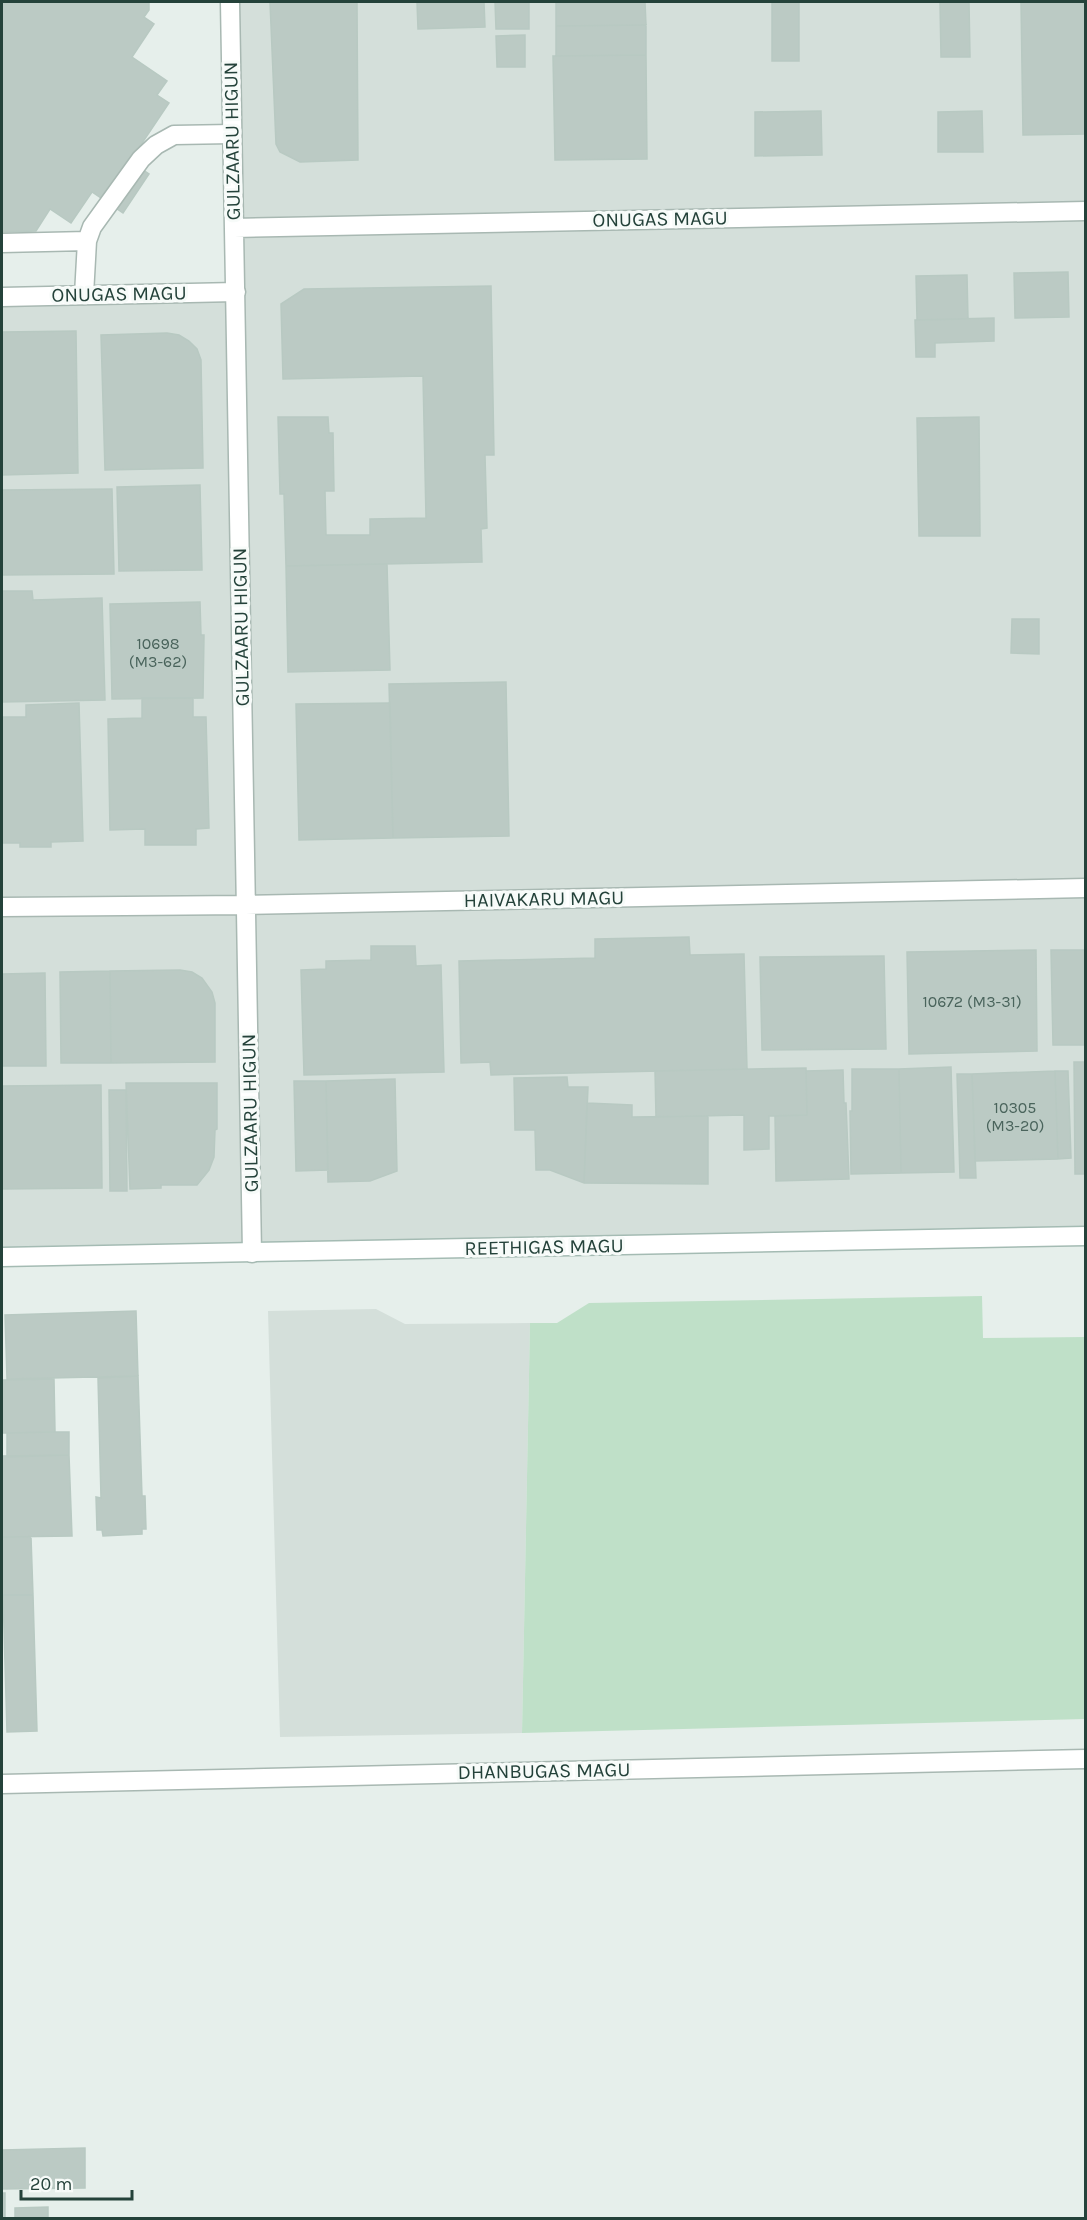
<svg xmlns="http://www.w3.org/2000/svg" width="1087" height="2220" viewBox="0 0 1087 2220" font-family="Karla,sans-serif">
<rect width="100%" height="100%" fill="#e6efeb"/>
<path fill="#d4dfda" d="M230 2H1085V1236L2 1257V297L235 292Z
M376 1309 405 1324 530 1323 522 1733 280 1737 268 1311Z"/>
<path fill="#bfe0c8" d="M982 1296 983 1338 1085 1337V1719L522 1733 530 1323H557L589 1303Z"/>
<path fill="#bbcac4" stroke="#b8c9c2" stroke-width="1.5" d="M2 2H149V10L144 17 154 24 132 57 167 81 157 95 169 103 130 161 149 174 123 213 92 192 71 223 50 209 36 231 2 232Z
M270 2H357L358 160 300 162 280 152 276 144Z
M417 2H484L485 27 418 29Z
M495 2H529V29H496Z
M556 2H645L646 25 556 26Z
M772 2H799V61H772Z
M940 2H969L970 57H941Z
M1021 2H1086V134L1023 135Z
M646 25V55L556 56V26Z
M525 35V67H497L496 36Z
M646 55 647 159 555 160 553 56Z
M821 111 822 155 755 156V112Z
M982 111 983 152H938V112Z
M1068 272 1069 317 1015 318 1014 273Z
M967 275 968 319 917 320 916 276Z
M491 286 494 455H485L487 528 481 529 482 562 286 566 284 494H280L278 417H328L329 433H333L334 491H325L326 535H370V519L426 518 423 376 283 379 281 304 304 289Z
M994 318V341L935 343V357H916L915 320Z
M76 331 78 473 2 475V332Z
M167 333 179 335 189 341 197 349 201 360 203 468 105 470 101 335Z
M979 417 980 536H919L917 418Z
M200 485 202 570 119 571 117 487Z
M112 489 114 574 2 575V490Z
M383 564H387L390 670 288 672 286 566Z
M2 591H32L33 600 102 598 105 700 2 702Z
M200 602 201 635H204L203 698 112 699 110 604Z
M1012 619H1039V654L1011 653Z
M506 682 509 836 393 838 389 684Z
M142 698H193V717H206L209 828 196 829V845H145V829L110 830 108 719 142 718Z
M79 703 83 841 51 842V847H20V843H2V717H26V705Z
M390 703 393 838 299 840 296 704Z
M689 937 690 955 744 954 747 1069 491 1075 490 1062 461 1063 459 961 595 958V939Z
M371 946H415L416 966 441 965 444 1072 304 1075 301 970 326 969V961L371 960Z
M1036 950 1037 1051 909 1054 907 952Z
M1051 950H1086V1045H1053Z
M884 956 886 1049 762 1050 760 957Z
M180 970 192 972 202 978 212 992 215 1003V1062L111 1063 110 971Z
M110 971 111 1063H61L60 972Z
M45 973 46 1066H2V974Z
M1074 1062H1086V1174H1075Z
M951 1067 954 1172 901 1173 899 1069Z
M806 1068 807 1115 769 1116V1149L744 1150V1115L656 1117 655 1071Z
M852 1069H899L901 1173 851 1174 850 1111H852Z
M843 1070 844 1103H846L849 1179 776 1181 775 1116 807 1115 806 1071Z
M1055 1071 1058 1159 975 1161 972 1074Z
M1055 1071H1068L1071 1158 1058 1159Z
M957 1074H972L976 1178H960Z
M567 1077 568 1087H588L584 1183 550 1170H536L535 1130H515L514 1078Z
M395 1079 397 1171 370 1181 328 1182 326 1081Z
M294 1081H326L328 1170 296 1171Z
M126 1083H217V1129L215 1130 214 1157 209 1170 197 1185H161V1188L130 1189Z
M101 1085 102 1188 2 1189V1086Z
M109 1090H126L127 1191H110Z
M587 1103 632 1105V1117L708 1116V1184L584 1183Z
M136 1311 138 1376 7 1379 5 1315Z
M138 1376 142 1496H145L146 1529H142V1534L103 1536 102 1530H97L96 1497 101 1498 98 1378Z
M54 1379 55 1432 2 1433V1380Z
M55 1432H69V1455L7 1457V1433Z
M69 1455 72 1536 2 1537V1456Z
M2 1537H31L33 1595H2Z
M3 1595H33L37 1731 7 1732Z
M85 2148V2188L2 2189V2150Z
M2 2193H5V2218H2Z
M48 2207V2218H15V2208Z"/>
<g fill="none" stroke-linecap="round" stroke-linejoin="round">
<g stroke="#a8b8b2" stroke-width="21">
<path id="lane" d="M2 243 87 241
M84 295 87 241 92 227 141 159 156 145 174 135 232 134
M2 1784 1086 1759"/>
</g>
<g stroke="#a8b8b2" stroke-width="21">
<path id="street" d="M230 2 252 1253
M234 228 1086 211
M2 297 236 292
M2 907 246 905 1086 888"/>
</g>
<g stroke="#a4bbb3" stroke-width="21">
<path id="secondary" d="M2 1257 1086 1236"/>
</g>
<use href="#lane" stroke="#fff" stroke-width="18"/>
<use href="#street" stroke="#fff" stroke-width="18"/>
<use href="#secondary" stroke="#fff" stroke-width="18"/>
</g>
<g text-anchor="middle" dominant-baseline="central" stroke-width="6" stroke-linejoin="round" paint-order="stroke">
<g font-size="16" fill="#4a645c">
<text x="158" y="643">10698<tspan x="158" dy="18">(M3-62)</tspan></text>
<text x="972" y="1001">10672 (M3-31)</text>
<text x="1015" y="1107">10305<tspan x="1015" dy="18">(M3-20)</tspan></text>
</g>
<g font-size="20" fill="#24423a" stroke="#f7fbf9">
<text transform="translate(232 141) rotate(-91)">GULZAARU HIGUN</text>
<text transform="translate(660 219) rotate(-1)">ONUGAS MAGU</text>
<text transform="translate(119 294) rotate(-1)">ONUGAS MAGU</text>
<text transform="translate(241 627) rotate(-91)">GULZAARU HIGUN</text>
<text transform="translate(544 899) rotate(-1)">HAIVAKARU MAGU</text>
<text transform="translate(250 1113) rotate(-91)">GULZAARU HIGUN</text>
<text transform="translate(544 1247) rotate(-1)">REETHIGAS MAGU</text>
<text transform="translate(544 1771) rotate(-1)">DHANBUGAS MAGU</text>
</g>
</g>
<rect width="1087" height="2220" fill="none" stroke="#24423a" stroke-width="6"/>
<path d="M21 2190v9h111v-9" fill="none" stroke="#24423a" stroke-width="3"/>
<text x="30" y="2190" font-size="18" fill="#24423a" stroke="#f7fbf9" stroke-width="4.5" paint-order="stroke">20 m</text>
</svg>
